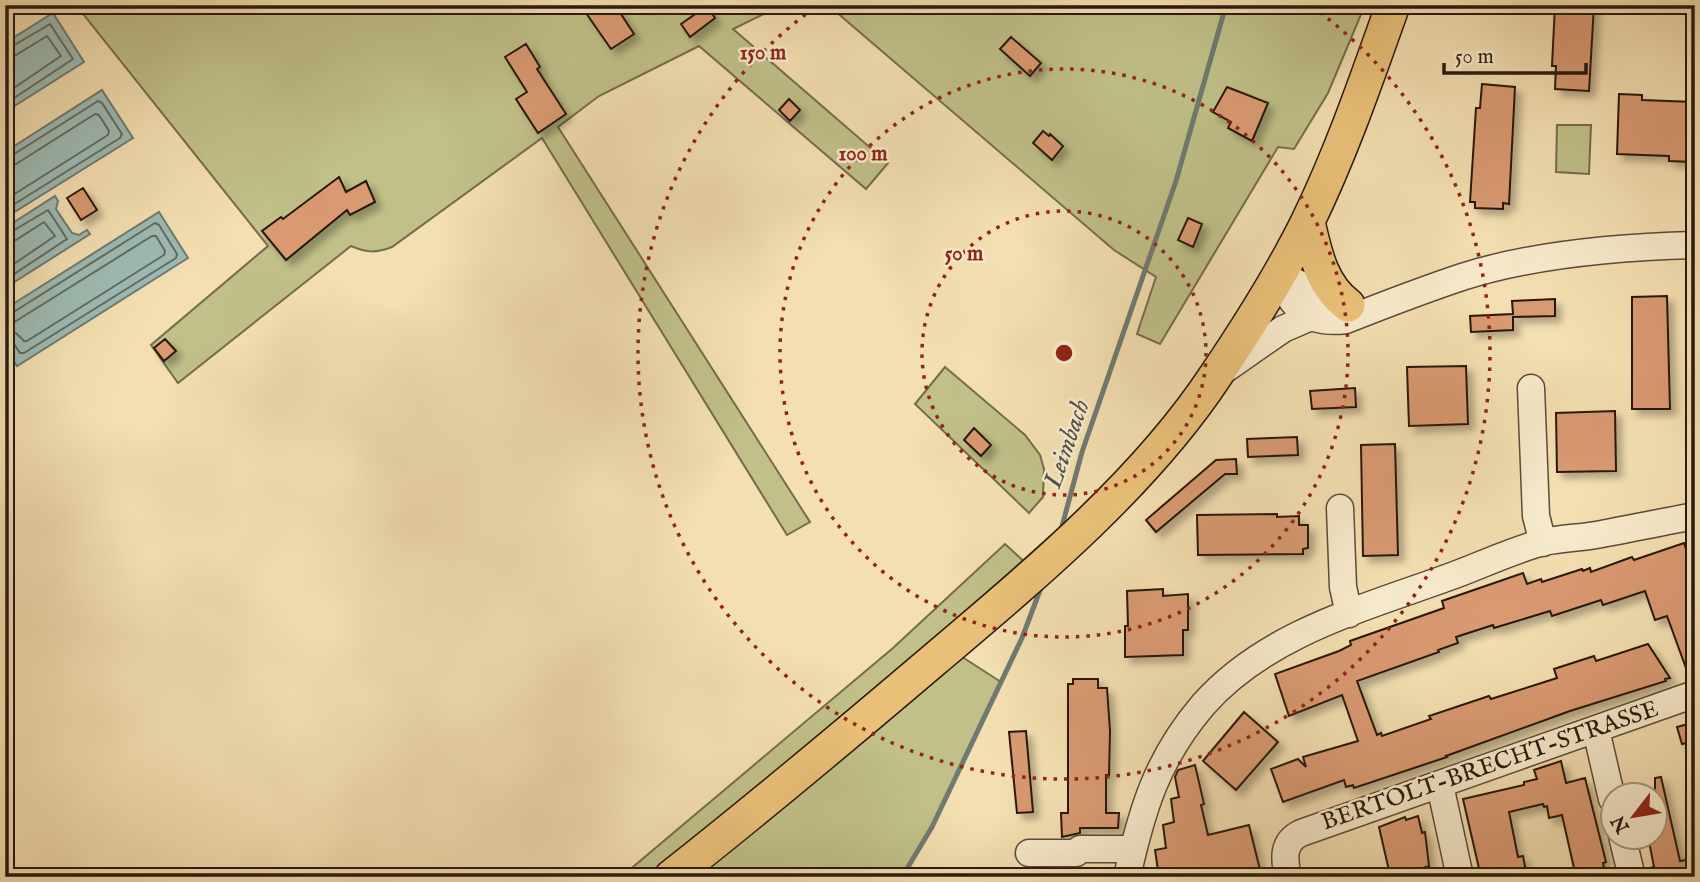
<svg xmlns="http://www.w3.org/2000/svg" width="1700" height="882" viewBox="0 0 1700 882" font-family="'IM FELL English',serif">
<defs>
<filter id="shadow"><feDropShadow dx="6" dy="6" stdDeviation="3.5" flood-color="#0004"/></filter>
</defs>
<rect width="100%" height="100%" fill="#f3dfb1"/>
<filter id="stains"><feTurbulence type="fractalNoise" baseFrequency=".00286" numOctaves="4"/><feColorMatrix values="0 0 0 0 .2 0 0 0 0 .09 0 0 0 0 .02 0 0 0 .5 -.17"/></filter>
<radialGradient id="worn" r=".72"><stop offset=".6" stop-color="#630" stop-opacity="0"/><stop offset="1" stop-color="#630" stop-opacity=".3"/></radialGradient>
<path fill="#c0c088" stroke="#746c4c" stroke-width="2" d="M76 5H782L733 29 888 163 866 189 699 46 599 96 558 127 810 522 787 535 542 138 392 247C376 253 367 253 351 246L178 383 151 345 268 246Z
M828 5H1365L1328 93 1294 149 1278 147 1160 344 1137 334 1156 277 1114 250Z
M1557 125H1591L1589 174 1556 172Z
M945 367 1025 435 1040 455 1044 469 1043 497 1029 513 915 404Z
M1005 544 1028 565 667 864 651 877H621L893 648Z
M956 653 1001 682 932 827 902 877H684Z"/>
<path fill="#9dbbb3" stroke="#6f7a72" stroke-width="2" d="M53 13 84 62 5 112V43Z
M102 90 133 138 5 218V152Z
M55 196 58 201 56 209 72 233 79 235 87 230 90 234 5 288V228Z
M159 212 188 258 17 366 10 355 12 353 5 342V309Z"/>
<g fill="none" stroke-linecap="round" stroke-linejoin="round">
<path stroke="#636a62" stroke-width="2" d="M5 48 11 47 50 24 73 59 5 104
M5 57 16 55 47 36 61 56 5 94
M5 157 11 156 98 101 102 103 122 134 120 138 5 210
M5 166 16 164 95 114 99 115 109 131 108 135 5 200
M5 233 11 232 48 210 67 239 5 280
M5 242 16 240 44 222 55 236 5 270
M5 315 12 313 155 223 159 225 177 254 176 258 24 353H20L12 341 5 339
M5 323 16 321 152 236H156L165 251 164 255 27 341H24L16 333 5 330"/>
<path stroke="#6f7a72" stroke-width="5" d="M1061 530 1082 452 1176 181 1226 5
M902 877 932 827 1022 638 1042 585"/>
</g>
<path fill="#d99971" stroke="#291911" stroke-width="2" filter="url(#shadow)" d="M598 5H615L634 34 611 49 586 13Z
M1555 5H1594L1589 91 1555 89 1556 66H1552Z
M707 6 715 18 690 37 681 24Z
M1011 37 1041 63 1030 76 1000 49Z
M526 44 540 67 537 69 566 114 538 133 516 99 527 92 505 57Z
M1482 84 1515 87 1509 204 1503 203V209L1475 208V202H1470L1476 108H1480Z
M1227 87 1268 103 1252 141 1228 128 1231 122 1213 112Z
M1619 94 1642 95V100L1694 102 1692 162 1669 161V156L1617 154Z
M789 99 800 110 790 121 779 110Z
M1043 131 1049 136 1050 134 1063 146 1052 160 1033 143Z
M339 177 346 192 366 181 375 202 350 215 347 210 286 260 262 231 281 217 283 219Z
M83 188 97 210 81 220 67 198Z
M1188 218 1202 224 1193 247 1178 240Z
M1667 296 1670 409H1632V297Z
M1555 299V316L1513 317V330L1471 332 1470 316 1513 314 1512 301Z
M165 339 176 351 164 361 154 348Z
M1466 366 1468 424 1409 426 1407 367Z
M1355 388 1356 407 1312 409 1310 391Z
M1615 411 1616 471 1557 472 1556 413Z
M974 428 991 445 981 456 964 440Z
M1297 437 1298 455 1248 457 1247 439Z
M1395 444 1398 555 1363 556 1361 445Z
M1236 459 1237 474H1225L1156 532 1146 520 1216 460Z
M1277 514V517L1299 516V525H1308V548L1303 549V554L1198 555 1197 515Z
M1684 543 1695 576V679H1690L1667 616 1655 620 1645 591 1603 605 1601 600 1552 616 1550 611 1494 628 1493 625 1456 637 1458 643 1438 650 1439 652 1357 681 1377 735 1381 733 1382 736 1431 719 1429 716 1489 696 1491 699 1557 678 1554 669 1594 656 1596 661 1648 644 1670 678 1665 679 1666 681 1570 711 1446 756 1447 757 1354 788 1353 785 1346 787 1344 780 1283 802 1271 769 1298 759 1306 767 1303 757 1358 741 1342 695 1289 716 1275 674 1339 651 1351 645 1350 641 1444 608 1442 601 1523 573 1527 584 1541 579 1542 582 1582 569 1583 571 1590 568 1591 572 1632 557 1634 560Z
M1163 589V596L1188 594V630H1183V655L1125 657V626H1128L1127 591Z
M1073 679H1098V688H1107L1110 731 1109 775H1106V813H1119L1118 828H1080V833L1062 837 1061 813H1068V684H1073Z
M1244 712 1278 742 1236 790 1203 761Z
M1695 722V741L1682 744 1677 727Z
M1026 731 1033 812 1017 813 1009 732Z
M1561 761 1566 783 1585 778 1606 862 1603 863 1606 877H1576L1562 815 1549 818 1547 806 1544 807 1543 804 1509 812 1518 857 1523 856 1527 877H1481L1463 799 1524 785V782L1537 779 1534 770Z
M1195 765 1204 804 1201 805 1208 835 1249 825 1260 870 1236 875 1237 877H1159L1155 850 1166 848 1163 825 1174 822 1171 799 1179 797 1175 777 1178 770Z
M1661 777 1680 861 1692 859 1695 877H1647L1646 869 1654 867 1648 836H1655V778Z
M1418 816 1422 833 1425 832 1429 866 1399 876 1398 873 1390 875 1379 827 1405 817 1406 820Z
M1080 868V877H1062V869Z"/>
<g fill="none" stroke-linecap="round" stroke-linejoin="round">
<g stroke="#5c4a39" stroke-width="29">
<path id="minor" d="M1279 273C1290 308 1308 325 1346 320 1384 305 1423 290 1462 277 1533 254 1620 247 1695 245
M1279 273 1321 296 1347 304
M1227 368 1283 329 1311 317
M1531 388 1536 516 1543 543
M1340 508 1343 587 1349 614
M1596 730 1612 799
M1440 785 1460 877
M1622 836 1632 877
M1029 853H1076L1080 849H1133
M1127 877C1142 809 1157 759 1203 705 1265 634 1364 608 1449 577 1480 566 1512 550 1544 542 1561 538 1579 538 1596 535 1629 529 1662 522 1695 516
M1288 877C1284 859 1282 842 1301 833L1695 694"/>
</g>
<g stroke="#291911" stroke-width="36">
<path id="major" d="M1308 222C1315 252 1321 285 1348 305
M671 877C761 806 848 733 935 659 1033 576 1145 483 1216 375 1249 326 1282 274 1308 221 1342 151 1367 78 1393 5"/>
</g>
<use href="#minor" stroke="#f7eacc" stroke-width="26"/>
<use href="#major" stroke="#eac078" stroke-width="33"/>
</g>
<g fill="none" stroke="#8f2418" stroke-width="3.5" stroke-dasharray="3.5 7">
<circle cx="1064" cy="353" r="142"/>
<circle cx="1064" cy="353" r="284"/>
<path d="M1311 6A426 426 0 1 1 817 6"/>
</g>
<g text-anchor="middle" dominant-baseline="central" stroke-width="5" stroke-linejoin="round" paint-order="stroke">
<g font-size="24" fill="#291911" stroke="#f7eacc">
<text transform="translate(1490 766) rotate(-19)">BERTOLT-BRECHT-STRASSE</text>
</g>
<g font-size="26" font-style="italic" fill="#52524a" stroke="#f7eacc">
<text transform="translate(1067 444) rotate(-71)">Leimbach</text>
</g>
</g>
<circle cx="1064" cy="353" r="10" fill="#8f2418" stroke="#f7eacc" stroke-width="3.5"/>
<g font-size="21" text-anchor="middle" font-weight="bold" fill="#8f2418" stroke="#f7eacc" stroke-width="5" stroke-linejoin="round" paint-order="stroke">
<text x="763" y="59">150 m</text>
<text x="863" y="160">100 m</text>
<text x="964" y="260">50 m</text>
</g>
<rect width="1700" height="882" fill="none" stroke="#f3dfb1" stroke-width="28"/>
<rect x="7" y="7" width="1686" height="868" fill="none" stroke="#291911" stroke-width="3.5"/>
<rect x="14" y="14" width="1672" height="854" fill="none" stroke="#291911" stroke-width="2"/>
<g transform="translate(1634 816) rotate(239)"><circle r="33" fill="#f7eacc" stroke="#a59681" stroke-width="2"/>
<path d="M0-5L12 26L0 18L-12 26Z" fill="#8f2418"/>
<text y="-10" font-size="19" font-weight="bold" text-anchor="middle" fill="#291911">N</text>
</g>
<path d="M1444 63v10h142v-10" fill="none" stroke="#291911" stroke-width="3.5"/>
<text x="1455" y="63" font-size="21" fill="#291911" stroke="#f7eacc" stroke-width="5" paint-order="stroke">50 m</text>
<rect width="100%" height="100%" filter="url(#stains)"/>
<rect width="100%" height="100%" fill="url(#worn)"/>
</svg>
